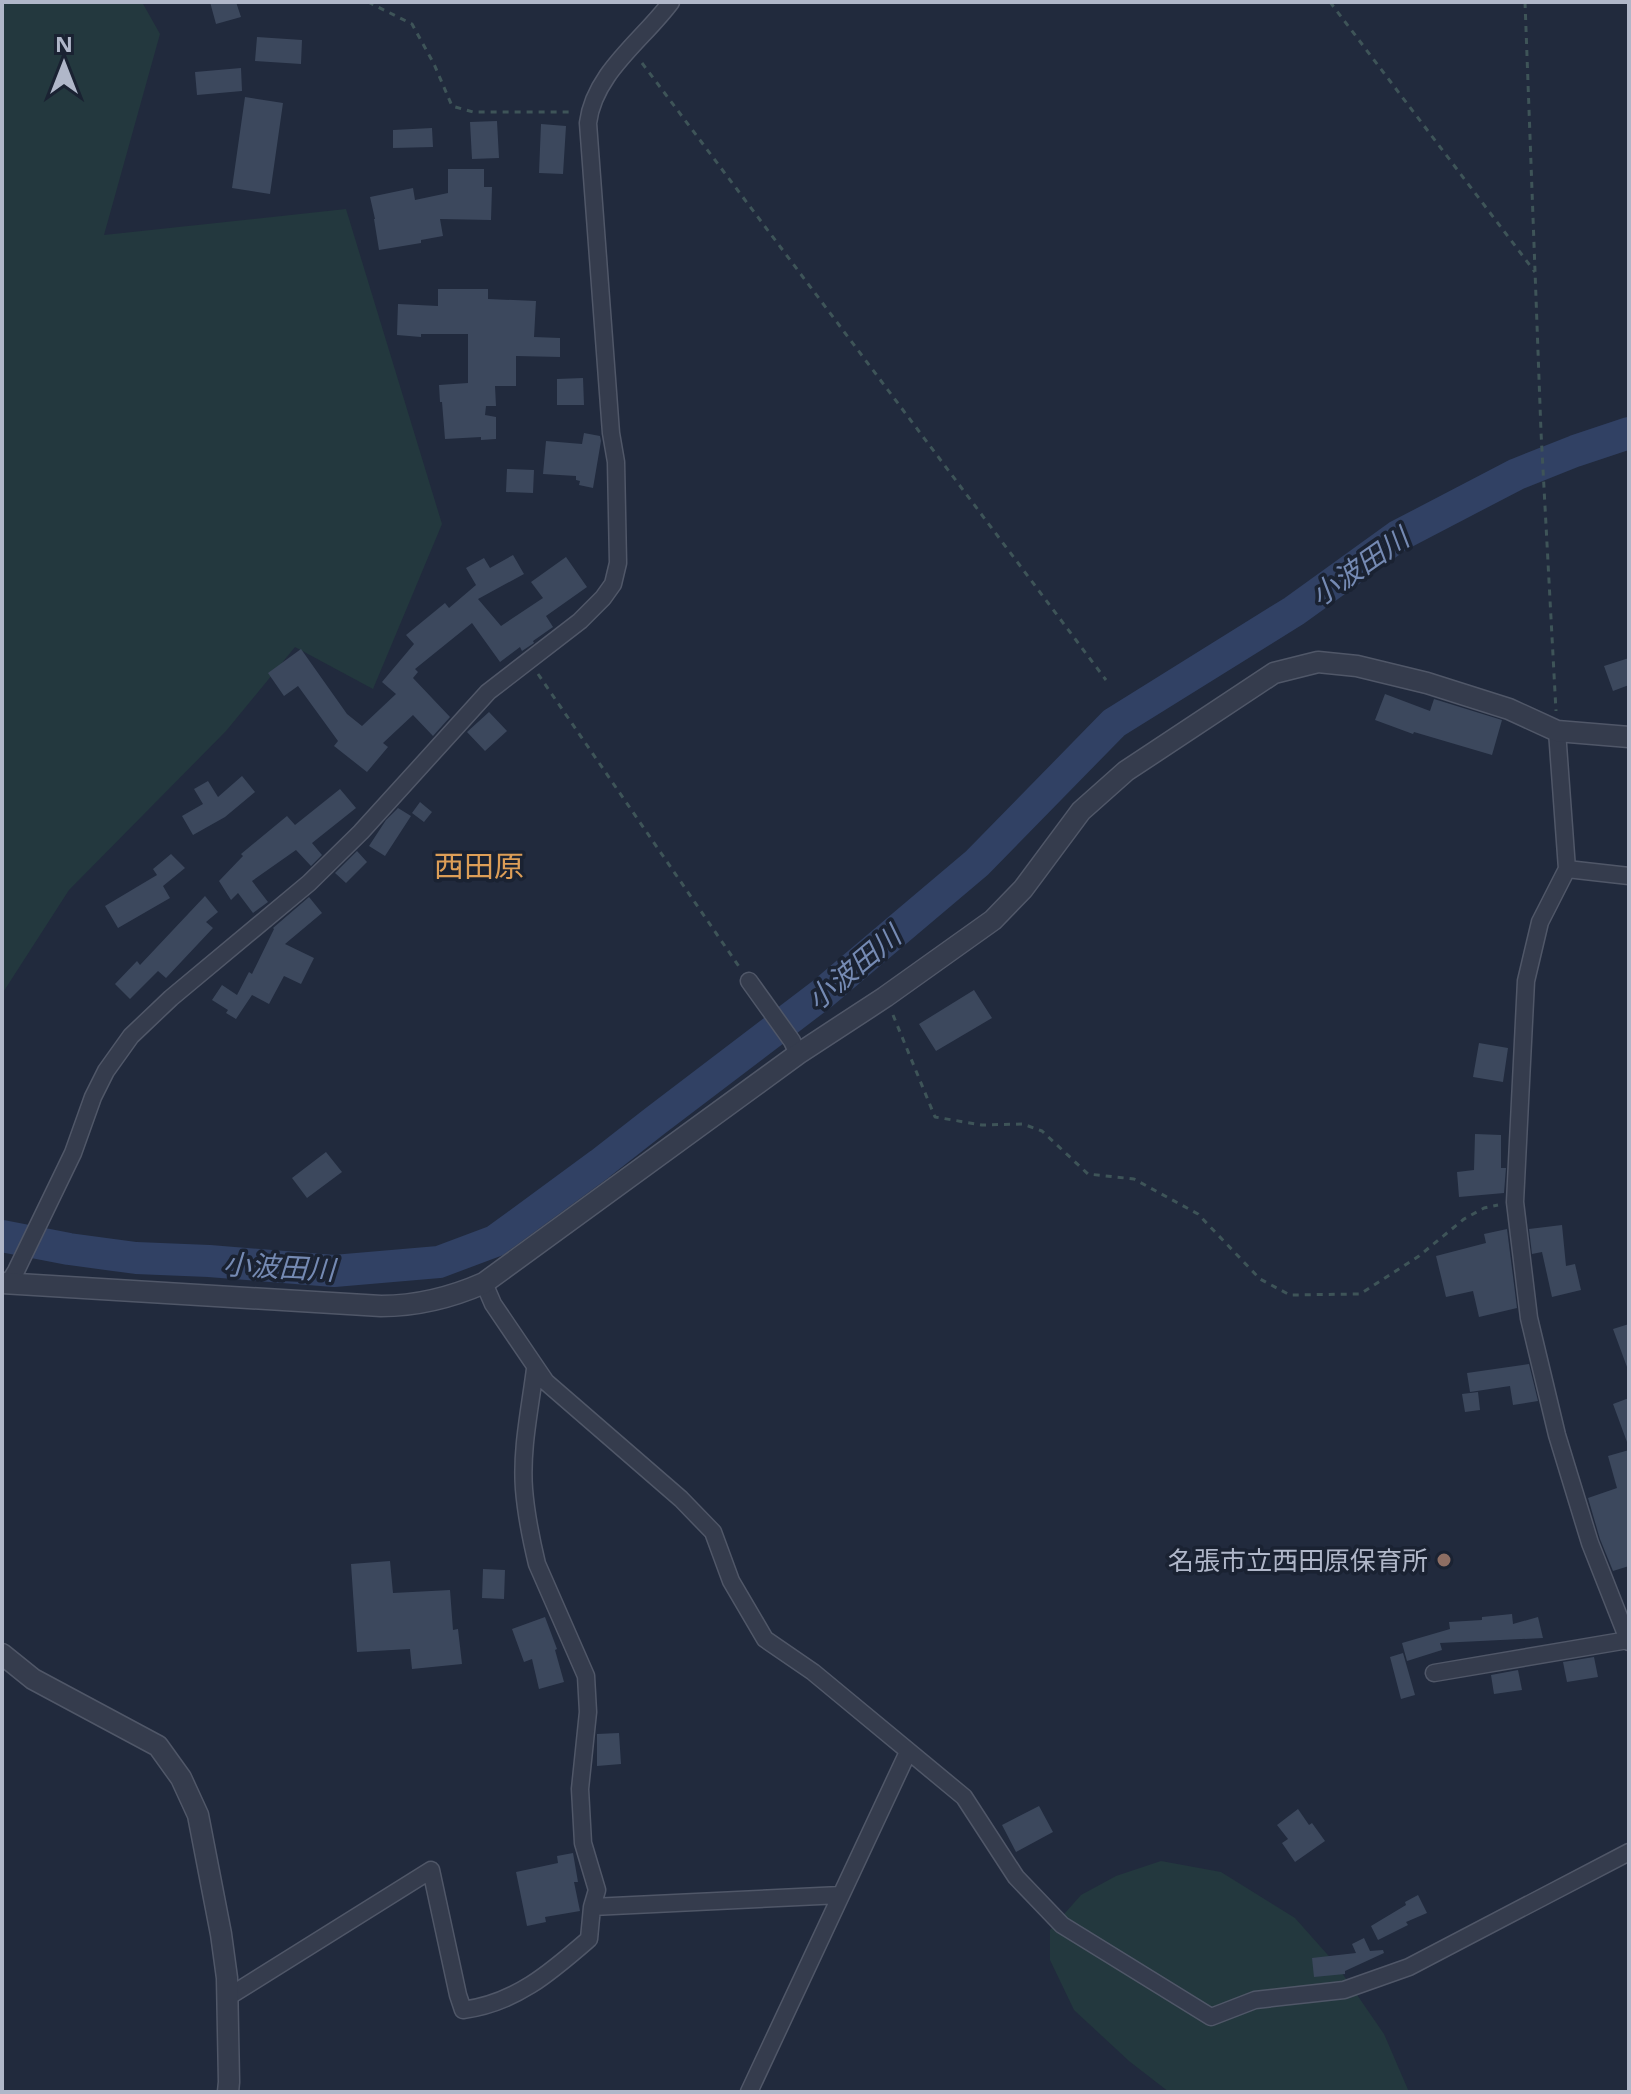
<svg xmlns="http://www.w3.org/2000/svg" width="1631" height="2094" viewBox="0 0 1631 2094" font-family="'Noto Sans','Noto Sans JP',sans-serif">
<rect width="100%" height="100%" fill="#212a3d"/>
<path fill="#23383e" d="M2 2H142L160 34 104 235 346 209 442 524 373 689 295 647 226 731 69 890 2 994Z
M1161 1861 1221 1872 1295 1918 1335 1963 1384 2034 1409 2092H1169L1129 2061 1074 2010 1050 1960V1930L1081 1895 1116 1876Z"/>
<g fill="none" stroke-linecap="round" stroke-linejoin="round">
<path stroke="#314164" stroke-width="32" d="M2 1236 69 1249 136 1258 209 1261 334 1271 439 1262 495 1241 600 1164 655 1121 822 994 977 863 1114 723 1294 611 1398 536 1517 474 1575 451 1629 433"/>
</g>
<path fill="#3c485d" d="M210 2H236L241 17 216 24Z
M257 37 302 40 301 64 255 61Z
M241 68 242 91 197 95 195 72Z
M245 97 283 103 270 194 232 188Z
M497 121 499 158 472 159 470 122Z
M541 124 566 126 563 174 539 173Z
M432 128 433 147 393 148V130Z
M448 169H484V187H492L491 220 440 219 443 236 421 240V243L379 250 374 219H375L370 197 413 188 415 200 448 193Z
M438 289H488V299L536 301 534 337 560 338V357L516 356V386H495L496 406H486L485 415 496 417V439L481 440V437L445 439 442 402H440L439 385 468 383V334H421V337L397 335 398 304 438 306Z
M583 378 584 405H557V379Z
M584 433 600 436 601 441 593 488 579 485 580 481 576 480V476L543 474 546 441 582 444Z
M507 469 534 470 533 493 506 492Z
M513 555 524 574 478 599 501 626 543 598 531 582 566 557 587 587 546 616 553 627 533 641 534 643 522 651 520 647 500 662 472 623 415 669 418 672 413 678 450 717 433 736 413 715 383 743 388 747 367 772 334 746 338 741 298 686 284 696 268 673 301 649 347 714 362 726 396 694 382 682 414 644 406 635 445 603 449 608 476 585 466 568 484 558 490 568Z
M1629 658V685L1613 691 1604 666Z
M1385 694 1430 711 1434 699 1502 720 1492 755 1414 732 1413 734 1375 720Z
M489 712 507 731 485 751 467 732Z
M242 776 255 792 225 817 193 835 182 816 203 804 194 789 208 781 218 797Z
M340 789 356 808 312 843 322 855 311 866 296 850 252 881 268 902 253 913 238 893 231 900 219 881 243 856 241 854 287 816 295 825Z
M420 802 432 812 424 822 412 813Z
M398 808 411 816 385 856 369 846 386 820Z
M357 851 367 862 346 883 335 873Z
M171 854 185 868 163 886 170 898 118 928 105 906 157 875 153 869Z
M205 896 218 912 206 922 213 928 166 978 158 971 130 999 115 984 137 961 140 965Z
M309 897 322 913 285 944 314 958 301 984 284 976 269 1004 252 995 236 1019 226 1013 228 1010 212 1000 222 985 237 995 249 972 252 974 274 929 273 928Z
M974 990 992 1018 936 1051 919 1024Z
M1479 1043 1508 1048 1503 1082 1473 1077Z
M1475 1134 1501 1135V1168H1506L1504 1193 1459 1197 1457 1172 1474 1170Z
M326 1152 342 1172 307 1198 292 1178Z
M1562 1225 1566 1266 1575 1264 1581 1290 1552 1297 1542 1252 1532 1254 1529 1229Z
M1507 1229 1517 1308 1479 1317 1473 1291 1446 1297 1436 1256 1486 1243 1484 1234Z
M1629 1324V1367H1627L1613 1329Z
M1529 1364 1538 1401 1513 1405 1510 1386 1470 1392 1467 1373Z
M1478 1392 1480 1410 1465 1412 1462 1394Z
M1629 1398V1442H1627L1613 1404Z
M1629 1450V1566L1613 1571 1600 1539 1588 1498 1617 1488 1608 1456Z
M390 1561 393 1593 450 1590 453 1630 458 1629 462 1664 412 1669 410 1649 357 1652 351 1564Z
M483 1569 505 1570 504 1599 482 1598Z
M1512 1614 1513 1624 1538 1617 1543 1638 1440 1643 1442 1650 1407 1661 1402 1643 1450 1629 1449 1622 1482 1620V1617Z
M545 1617 557 1649 555 1650 564 1682 539 1689 532 1659 524 1662 512 1629Z
M1403 1653 1415 1695 1401 1699 1390 1657Z
M1594 1657 1598 1677 1567 1682 1563 1662Z
M1518 1670 1522 1690 1494 1694 1491 1675Z
M619 1733 621 1764 597 1766V1734Z
M1039 1806 1053 1832 1016 1852 1002 1825Z
M1298 1809 1309 1825 1312 1823 1325 1841 1295 1862 1282 1843 1288 1839 1277 1825Z
M573 1853 578 1882H574L580 1911 545 1917 546 1922 527 1926 516 1872 558 1863 557 1856Z
M1418 1895 1427 1913 1406 1922 1408 1925 1378 1940 1371 1926 1406 1905 1405 1902Z
M1364 1938 1370 1951 1383 1950 1384 1953 1345 1971V1974L1314 1977 1312 1958 1356 1953 1352 1944Z"/>
<g fill="none" stroke-linecap="round" stroke-linejoin="round">
<g stroke="#505768" stroke-width="19">
<path id="minor" d="M1557 731 1567 869 1540 922 1526 981 1515 1202 1529 1318 1557 1435 1590 1543 1629 1642
M1567 869 1629 876
M749 981 792 1041 798 1054
M484 1283 493 1304 546 1382 681 1499 713 1532 731 1581 765 1639 813 1672 964 1797 1016 1877 1062 1925 1211 2017 1255 2000 1344 1990 1409 1967 1629 1852
M8 1284 16 1271 73 1153 93 1097 106 1071 131 1036 171 998 309 883 361 832 488 692 580 621 603 598 613 584 618 563 616 462 611 433 588 123C594 73 643 40 671 2
M1434 1673 1628 1640
M592 1907 841 1895
M228 1997 431 1870 458 1995 463 2010C516 2003 551 1972 589 1939L592 1907 597 1890 583 1843 580 1789 588 1712 586 1676 537 1564C531 1539 526 1514 524 1489 521 1449 530 1409 535 1369
M749 2092 908 1752"/>
</g>
<g stroke="#505768" stroke-width="23">
<path id="tertiary" d="M2 1283 381 1306C418 1306 450 1298 484 1283L798 1054 885 997 993 920 1023 889 1081 811 1126 771 1274 673 1318 662 1357 666 1427 683 1509 709 1557 731 1629 737
M2 1654 33 1679 158 1746 181 1778 198 1815 221 1934 227 1978 229 2082 228 2092"/>
</g>
<path stroke="#3e5458" stroke-width="3" stroke-dasharray="6 6" stroke-linecap="butt" d="M368 2 412 24 434 64 452 106 473 112H574
M1330 2 1535 272
M1525 2 1541 432 1556 711
M642 63 1106 680
M538 674 740 968
M893 1015 935 1117 982 1125 1023 1124 1042 1131 1088 1174 1134 1179 1198 1214 1260 1279 1290 1295 1360 1294 1419 1256 1464 1219 1484 1208 1498 1205"/>
<use href="#minor" stroke="#353c4d" stroke-width="16"/>
<use href="#tertiary" stroke="#353c4d" stroke-width="20"/>
</g>
<circle fill="#8d6e63" stroke="#1a2232" stroke-width="3" cx="1444" cy="1560" r="8"/>
<g text-anchor="middle" dominant-baseline="central" stroke-width="7" stroke-linejoin="round" paint-order="stroke">
<g font-size="26" fill="#b0b7c9" stroke="#1a2232" text-anchor="end">
<text x="1428" y="1560">名張市立西田原保育所</text>
</g>
<g font-size="28" font-style="italic" fill="#758ab3" stroke="#1a2232">
<text transform="translate(1359 566) rotate(-35)">小波田川</text>
<text transform="translate(853 967) rotate(-40)">小波田川</text>
<text transform="translate(279 1266) rotate(3)">小波田川</text>
</g>
<g font-size="30" fill="#dd9e57" stroke="#1a2232">
<text x="479" y="865">西田原</text>
</g>
</g>
<rect width="1631" height="2094" fill="none" stroke="#b0b7c9" stroke-width="8"/>
<g transform="translate(64 64)" stroke="#1a2232" stroke-width="6" paint-order="stroke">
<path d="M0-6L14 30L0 20L-14 30Z" fill="#b0b7c9"/>
<text y="-12" font-size="22" font-weight="bold" text-anchor="middle" fill="#b0b7c9">N</text>
</g>
</svg>
